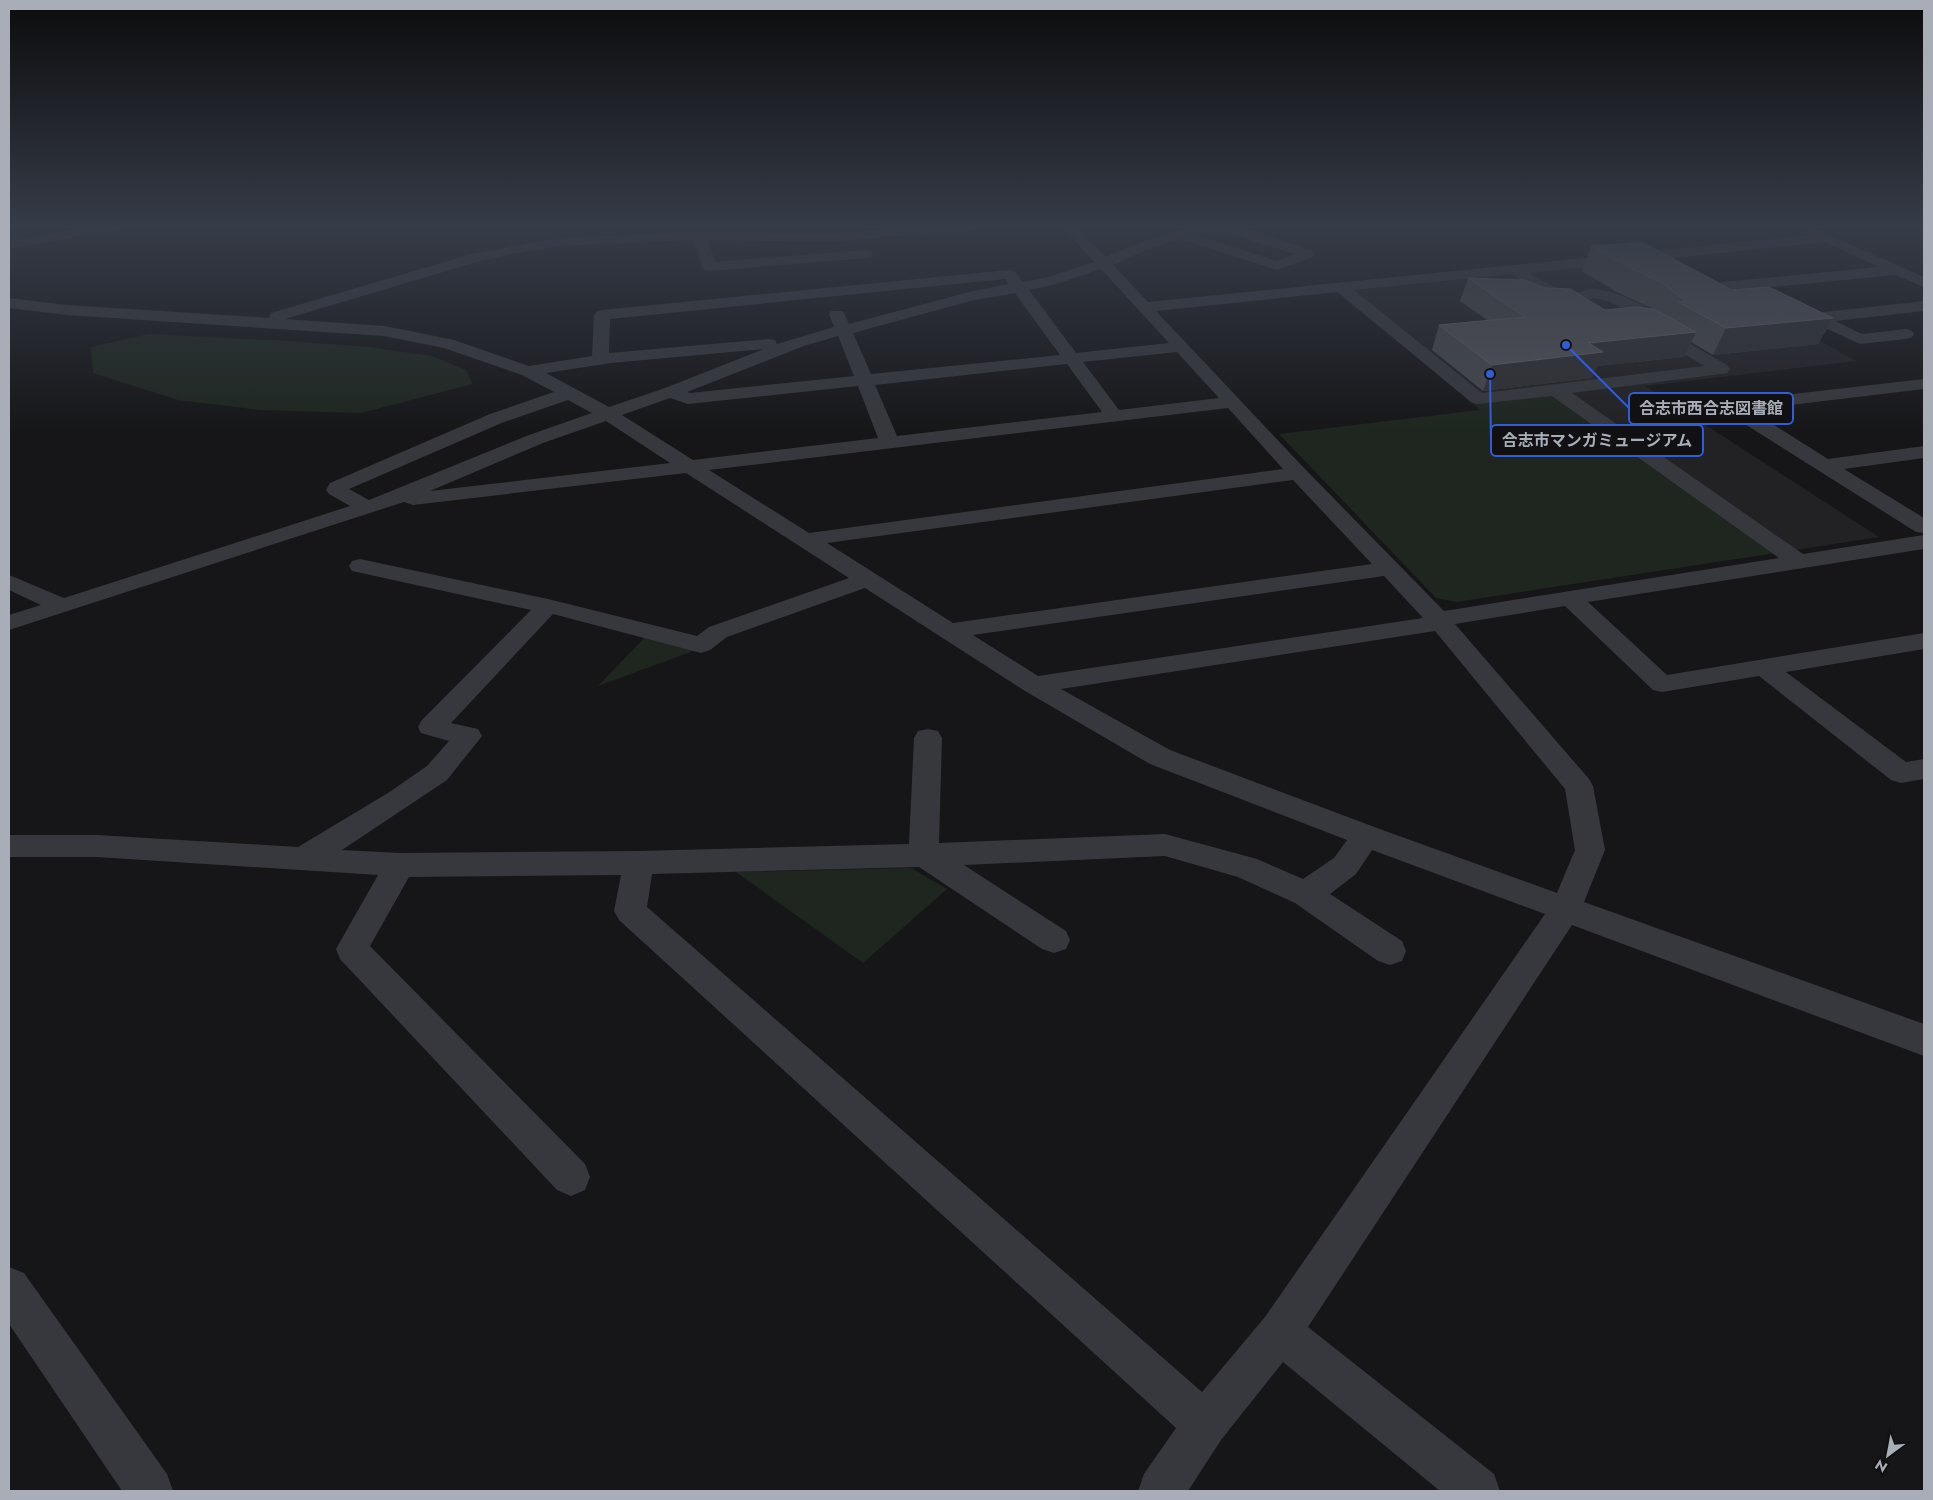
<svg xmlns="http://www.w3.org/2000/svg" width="1933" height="1500" viewBox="0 0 1933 1500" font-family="Jost,'Noto Sans JP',sans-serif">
<rect width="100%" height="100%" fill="#161618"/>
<path fill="#222225" d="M1627 261 1765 310 1856 361 1645 386 1879 537 1776 553 1546 394 1474 404 1336 292Z"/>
<path fill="#1e261f" d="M149 334 288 341 369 347 432 356 466 370 473 384 361 413 261 410 178 400 93 373 91 347Z
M1546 394 1561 398 1776 553 1456 602 1436 598 1279 434 1480 410 1474 404Z
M646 636 696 650 598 686Z
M911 868 947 889 863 963 736 872Z"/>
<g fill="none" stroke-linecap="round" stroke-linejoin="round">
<path fill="#37383d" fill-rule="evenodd" d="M101 225H132L125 229 9 249V241Z
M934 225H990L983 229 829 242 708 240 715 262 866 250 871 251 873 254 871 257 866 258 709 271 704 270 702 267 694 240 558 246 522 252 480 261 285 319 384 326 415 332 454 340 529 366 592 356 594 315 596 312 602 310 1009 270 1014 271 1023 282 1048 277 1094 262 1061 225H1075L1106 257C1138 243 1197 218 1232 225 1259 231 1287 243 1313 251L1315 254 1313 257 1277 270 1181 239 1148 249 1113 265 1148 302 1810 235 1804 231 1811 227 1924 277V287L1895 275 1713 293 1708 291 1705 288 1708 285 1713 283 1879 267 1825 242 1529 273C1542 282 1563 292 1579 292 1584 292 1589 288 1594 289 1615 291 1651 305 1663 322L1659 326 1727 365 1730 369 1727 373 1721 374 1572 393 1803 554 1924 535V549L1588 602 1667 675 1924 633V649L1786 672 1906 762 1924 759V779L1901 783 1891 780 1759 676 1662 692 1653 690 1565 606 1455 624 1589 779 1593 786 1605 850 1584 902 1924 1024V1056L1572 925 1308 1327 1494 1474 1500 1491H1440L1283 1362 1221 1440 1188 1491H1138L1144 1474 1176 1428 619 920 614 911 621 875 409 877 370 946 585 1164 590 1177 585 1190 571 1196 557 1190 340 959 336 949 378 875 97 857H9V835H97L298 847 388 793 427 766 449 741 421 733 418 727 421 721 531 610 352 571 349 566 352 561 360 559 548 599 697 636 709 627 849 578 686 473 413 505 404 502 9 630V615L41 605 9 590V575L64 598 350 506 329 494 326 490 330 483 490 414 554 392 522 375 444 348 384 336 67 315 9 308V298L67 305 270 318 269 316 271 313 472 254 558 238 700 232 829 234ZM1216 229 1294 254 1277 261 1196 235ZM1101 269 1169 343 1076 353 1029 290 1056 284ZM1512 274 1533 289 1581 302 1593 298 1608 301 1643 319 1645 321 1638 326 1640 329 1647 331 1704 366 1482 393 1354 290ZM1005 279 1009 284 973 291 849 324 843 311H831L829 314 834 327 777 344 775 340 769 339 609 353 610 319ZM1338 292 1472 403 1478 404 1552 396 1779 558 1444 611 1305 469 1156 311ZM1015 293 1060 355 871 374 853 333 974 300ZM838 336 854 376 690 393 687 392 804 346ZM764 349 665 388 609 407 546 373 611 363ZM1177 352 1219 398 1119 410 1083 362ZM1067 364 1102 412 897 436 875 385ZM858 386 878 438 693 460 622 415 670 398 688 404ZM568 400 592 413 529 435 369 500 349 489 504 422ZM1228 408 1283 469 809 533 709 470ZM606 421 670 463 430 491 543 443ZM1293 480 1372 564 953 623 827 543ZM1384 576 1423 618 1038 676 973 635ZM865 588 1025 691 1150 764 1347 840 1334 858 1303 879 1257 859 1165 834 939 843 942 738 938 731 928 729 918 731 914 738 909 844 639 851 400 853 342 850 447 780 482 736 478 729 451 723 553 614 701 653 710 650 727 637ZM1435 631 1565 789 1575 850 1557 893 1377 828 1170 750 1061 689ZM1372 850 1545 914 1265 1317 1202 1392 647 907 652 874 919 867 1042 949 1054 953 1066 949 1070 940 1066 931 964 865 1165 856 1238 877 1295 903 1378 961 1390 965 1402 961 1406 951 1402 941 1330 894 1356 874Z
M1924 301V311L1835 321 1862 334 1906 329 1912 331 1914 334 1912 337 1906 339 1860 344 1810 321 1808 318 1810 315 1816 313Z
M1924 379V389L1750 410 1828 459 1924 446V458L1844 469 1924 518V533L1916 532 1729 414 1727 410 1735 402 1741 400Z
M9 1267 24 1273 167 1474 173 1491H122L9 1324Z"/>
</g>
<path fill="#47494d" d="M1591 246 1732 290 1833 318 1818 344 1713 355 1691 342 1684 357 1597 366 1592 378 1483 391 1432 350 1439 325 1487 320 1460 301 1468 278 1605 310 1651 308 1617 292 1582 271Z"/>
<path fill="#2f3033" d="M1833 318 1818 344 1713 355 1726 328Z
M1696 332 1684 357 1597 366 1592 378 1483 391 1492 365 1589 343Z"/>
<path fill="#525359" stroke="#5f6168" d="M1642 242 1732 290 1769 287 1833 318 1726 328 1678 302 1687 301 1676 294 1662 283 1628 267 1591 246Z
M1468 278 1524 280 1545 288 1570 289 1605 310 1635 307 1654 309 1696 332 1589 343 1603 352 1492 365 1439 325 1525 317Z"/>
<linearGradient id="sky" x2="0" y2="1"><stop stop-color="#0c0c0d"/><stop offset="0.52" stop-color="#363c48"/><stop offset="1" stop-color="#363c48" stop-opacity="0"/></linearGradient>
<rect width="1933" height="435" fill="url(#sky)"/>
<path fill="none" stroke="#325cd3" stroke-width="2" d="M1566 345L1629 408M1490 374L1491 440"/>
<g fill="#325cd3" stroke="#111113" stroke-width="2">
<circle cx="1566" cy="345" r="5"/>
<circle cx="1490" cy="374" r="5"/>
</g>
<g fill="#111113" stroke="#325cd3" stroke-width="2">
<rect x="1629" y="393" width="164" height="31" rx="5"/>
<rect x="1491" y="425" width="212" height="31" rx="5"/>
</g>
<g font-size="16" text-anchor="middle" font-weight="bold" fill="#a8adb8">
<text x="1711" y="414">合志市西合志図書館</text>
<text x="1597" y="446">合志市マンガミュージアム</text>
</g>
<rect width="1933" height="1500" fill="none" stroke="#a8adb8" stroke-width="20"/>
<g transform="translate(1888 1455) rotate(212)" stroke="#111113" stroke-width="4" paint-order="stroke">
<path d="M0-4L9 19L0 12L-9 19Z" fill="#a8adb8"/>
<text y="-8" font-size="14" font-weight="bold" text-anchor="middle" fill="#a8adb8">N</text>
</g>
</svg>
